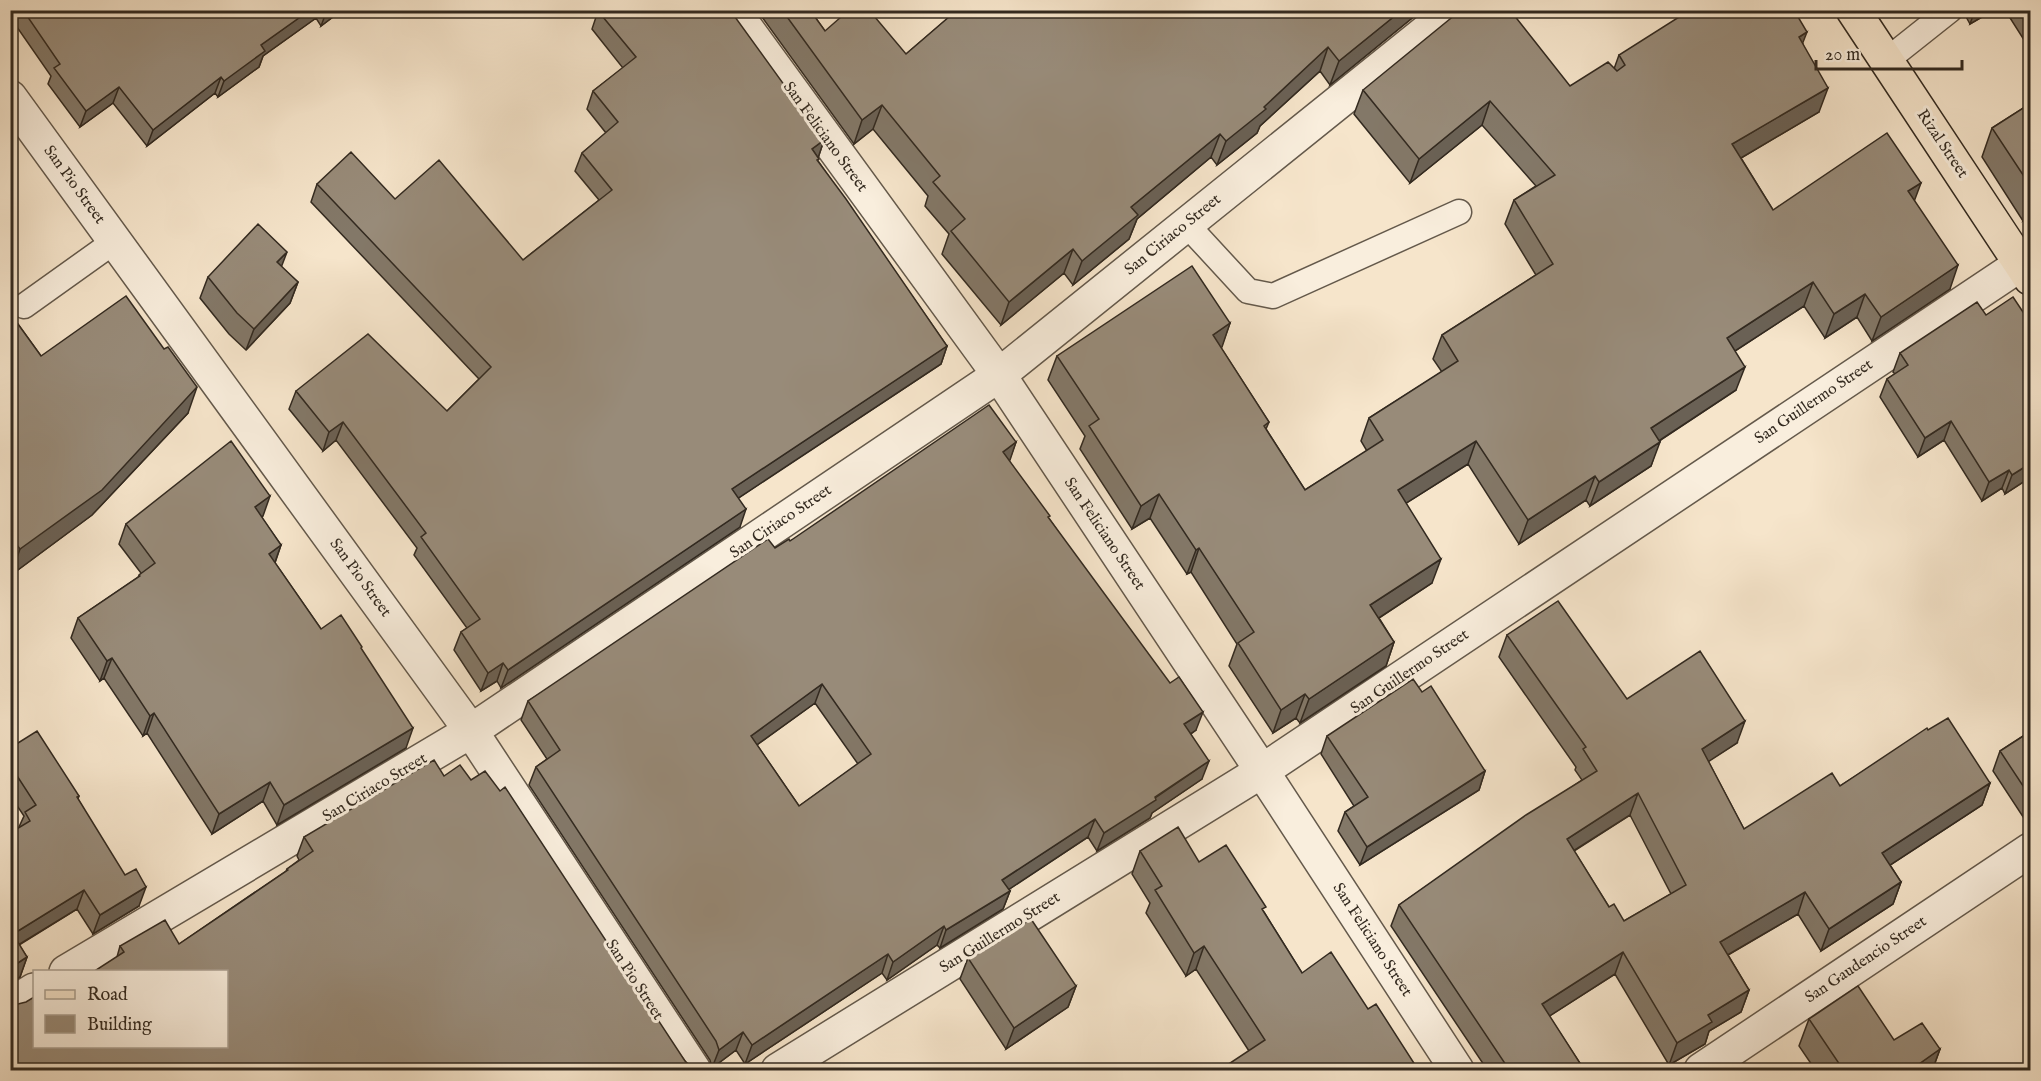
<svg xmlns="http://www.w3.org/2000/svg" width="2041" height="1081" viewBox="0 0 2041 1081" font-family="'IM FELL English',serif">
<rect width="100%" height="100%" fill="#f6e5cb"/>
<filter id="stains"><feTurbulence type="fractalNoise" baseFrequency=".00333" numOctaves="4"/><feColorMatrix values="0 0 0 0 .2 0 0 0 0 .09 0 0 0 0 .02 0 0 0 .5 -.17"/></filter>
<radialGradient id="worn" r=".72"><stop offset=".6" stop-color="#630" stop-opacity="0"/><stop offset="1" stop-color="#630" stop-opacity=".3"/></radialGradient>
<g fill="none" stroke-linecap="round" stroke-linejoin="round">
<g stroke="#64594b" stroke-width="27">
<path id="service" d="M1887 60 1950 10
M1187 225 1248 291 1273 296 1459 212
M24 306 115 241"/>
</g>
<g stroke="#64594b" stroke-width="36">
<path id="minor" d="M733 10 999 375 1262 771 1457 1070
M10 97 471 731 694 1070
M66 972 471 731 999 375 1453 10
M10 1005 34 990
M778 1070 1262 771 2030 258
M1701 1070 2030 850"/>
</g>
<g stroke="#332a20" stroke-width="36">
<path id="primary" d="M1853 10 2030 278"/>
</g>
<use href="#service" stroke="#f9eedd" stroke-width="24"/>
<use href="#minor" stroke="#f9eedd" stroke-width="33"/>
<use href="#primary" stroke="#f6e5cb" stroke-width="33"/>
</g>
<path fill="#837868" stroke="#332a20" stroke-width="1.5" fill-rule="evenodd" d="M10 10H342L321 26 316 18 263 56 259 67 218 97 215 93 147 146 113 103 80 127 48 84 51 76 10 17Z
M757 10H810L825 31 906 54 947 19 950 10H1422L1330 85 1320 71 1260 126 1257 133 1217 165 1211 157 1137 219 1129 239 1073 285 1064 273 1001 325 942 254 949 234 925 206 928 196 873 129 854 144Z
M1963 10H1994L1970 24 1964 13Z
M2005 10H2031V51Z
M598 11 824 140 818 158V161L947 346 941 364 738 498 740 527 501 688 497 681 481 691 454 650 461 632 467 628 414 555 417 548 336 440 323 451 289 409 296 391 447 411 479 379 311 202 317 184 395 199 523 260 599 200 575 171 582 153 606 133 587 109 593 91 623 68 592 29Z
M1803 44 1819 112 1741 158 1773 210 1914 200 1950 289 1872 341 1857 317 1825 338 1804 306 1735 351 1736 390 1659 441 1651 466 1590 506 1586 500 1519 544 1468 464 1406 503 1432 583 1379 618 1394 642 1386 666 1300 723 1296 718 1273 733 1229 666 1237 644 1191 572 1187 574 1150 518 1132 529 1080 449 1085 436 1048 380 1057 356 1230 323 1221 348 1269 422 1266 429 1305 490 1367 451 1361 441 1369 418 1442 372 1433 359 1442 335 1536 275 1505 224 1514 200 1536 186 1482 125 1410 183 1354 114 1363 90 1570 86 1614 69 1619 55Z
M2031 103V216L2023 221 1982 157 1992 128Z
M281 267 298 282 290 303 246 350 229 334 200 298 208 277Z
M10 313 41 356 188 413 92 515 11 575Z
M1900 353 2031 477 2005 494 2002 488 1982 501 1944 440 1918 457 1880 397 1887 379 1895 374 1893 372Z
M1016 442 1009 461 1196 730 1191 734 1202 779 1152 813 1150 818 1097 851 1088 837 1009 889 1010 891 1003 909 940 948 937 945 887 980 882 973 745 1064 736 1050 712 1068 710 1060 529 785 536 767 547 759 521 720 528 701 775 548 790 541ZM815 703 858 764 799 806 757 745Z
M263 516 261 517 281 545 275 563 321 629 361 649 406 748 277 825 263 801 212 834 147 733 143 736 104 678 100 681 71 638 78 618 138 577 141 573 119 544 126 524Z
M2031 589V618L2024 608Z
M1507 635 1627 699 1737 743 1708 761 1744 829 1840 786 1928 730 1990 783 1982 805 1890 865 1901 882 1893 904 1821 951 1798 914 1728 955 1749 990 1741 1012 1709 1031 1705 1044 1669 1065 1615 974 1549 1016 1585 1071H1488L1391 926 1399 905 1582 780 1575 770 1576 767 1499 657ZM1630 815 1671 894 1624 921 1609 907 1574 851Z
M1422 692 1485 771 1479 790 1360 865 1338 831 1345 812 1354 806 1321 754 1327 736Z
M2031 731V829L1993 771 2000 751Z
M10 748 79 796 78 799 139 906 93 934 77 909 19 945 27 957 20 977 10 983 19 827 24 816 10 795Z
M444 776 471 780 685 1061 34 1047 117 957 120 946 179 944 286 871 287 869 299 860 297 856 304 837Z
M1140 851 1199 862 1264 912 1302 973 1368 1009 1419 1071 1249 1051 1196 969 1186 976 1146 913 1150 903 1132 874Z
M968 958 1076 986 1068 1007 1006 1049 960 979Z
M1809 1019 1894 1040 1940 1049 1932 1071H1816L1799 1046Z"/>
<path fill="#6a6155" stroke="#332a20" stroke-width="1.5" d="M310 10H319L316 18 263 56 259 67 218 97 224 81 261 45Z
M327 10H342L321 26Z
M1402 10H1422L1330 85 1339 61Z
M1975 10H1994L1970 24Z
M1807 32 1798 55 1799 37Z
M1328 47 1320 71 1260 126 1257 133 1217 165 1226 141Z
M221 77 215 93 147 146 153 130Z
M119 87 113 103 80 127 86 111Z
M1828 88 1819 112 1724 168 1732 144Z
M1490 101 1482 125 1410 183 1419 159Z
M882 105 873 129 854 144 862 120Z
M1220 134 1211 157 1137 219 1129 239 1073 285 1082 261 1131 207Z
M824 140 818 158 812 149Z
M1921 183 1912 207 1908 191Z
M2031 201V216L2023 221Z
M1073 249 1064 273 1001 325 1009 302Z
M287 252 279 273 277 262Z
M1958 265 1950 289 1872 341 1881 317Z
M298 282 290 303 246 350 254 329Z
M1813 282 1804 306 1718 362 1727 338Z
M1865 294 1857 317 1825 338 1834 314Z
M1230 323 1222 347 1204 359 1213 335Z
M947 346 941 364 725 507 732 489Z
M1745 367 1736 390 1642 452 1651 428Z
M197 387 188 413 92 515 11 575 20 549Z
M1951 421 1944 440 1918 457 1925 438Z
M343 422 336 440 323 451 329 432Z
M1476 441 1468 464 1389 514 1398 490Z
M1016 442 1010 460 996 470 1003 452Z
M1660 442 1651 466 1590 506 1599 482Z
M2031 463V477L2005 494 2012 475Z
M2009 470 2002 488 1982 501 1989 482Z
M1595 476 1586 500 1519 544 1528 520Z
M1159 494 1150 518 1132 529 1141 506Z
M270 496 263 516 247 526 255 507Z
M746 509 740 527 501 688 508 670Z
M281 545 274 565 269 554Z
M1199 548 1191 572 1187 574 1196 550Z
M1441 559 1432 583 1362 629 1370 605Z
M1394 642 1386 666 1300 723 1309 699Z
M112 658 104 678 100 681 107 661Z
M503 663 497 681 481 691 488 673Z
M822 684 815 703 744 754 751 736Z
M1305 694 1296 718 1273 733 1281 710Z
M1203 712 1196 730 1178 742 1184 724Z
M154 713 147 733 143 736 150 716Z
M1745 721 1737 743 1694 771 1702 749Z
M413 728 406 748 277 825 284 805Z
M1209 761 1202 779 1152 813 1150 818 1097 851 1104 833Z
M1485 771 1479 790 1360 865 1367 847Z
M270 782 263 801 212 834 219 814Z
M1990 783 1982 805 1875 875 1882 853Z
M1638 793 1630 815 1559 860 1567 839Z
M1095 819 1088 837 996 898 1002 880Z
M1901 882 1893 904 1821 951 1829 929Z
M146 887 139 906 93 934 100 915Z
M84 890 77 909 10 950 13 934Z
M1010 891 1003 909 940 948 946 930Z
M1805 892 1798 914 1712 964 1720 942Z
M944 926 937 945 887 980 893 962Z
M1204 946 1196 969 1186 976 1194 953Z
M1623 952 1615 974 1534 1026 1542 1004Z
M888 954 882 973 745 1064 752 1045Z
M27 957 20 977 10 983V968Z
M1076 986 1068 1007 1006 1049 1014 1028Z
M1749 990 1741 1012 1709 1031 1705 1044 1669 1065 1677 1043 1708 1015Z
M743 1032 736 1050 712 1068 719 1050Z
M1940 1049 1932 1071H1909Z"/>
<path fill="#988b79" stroke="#332a20" stroke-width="1.5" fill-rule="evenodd" d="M23 10H310L261 45 265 51 224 81 221 77 153 130 119 87 86 111 54 68 60 64Z
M599 10H730L824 140 812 149 819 159 817 160 846 199 947 346 732 489 746 509 508 670 503 663 488 673 461 632 480 619 421 537 426 533 343 422 329 432 296 391 368 334 447 411 491 367 317 184 351 152 395 199 439 160 523 260 612 190 582 153 618 122 593 91 636 57 598 11Z
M782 10H810L825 31 849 10H869L906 54 957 10H1402L1339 61 1328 47 1264 107 1266 109 1226 141 1220 134 1131 207 1138 215 1082 261 1073 249 1009 302 951 231 965 219 933 182 940 176 882 105 862 120Z
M1461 10H1510L1570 86 1608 62 1617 71 1625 65 1619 55 1690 10H1794L1807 32 1799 37 1828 88 1732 144 1773 210 1887 133 1921 183 1908 191 1958 265 1881 317 1865 294 1834 314 1813 282 1727 338 1745 367 1651 428 1660 442 1599 482 1595 476 1528 520 1476 441 1398 490 1441 559 1370 605 1394 642 1309 699 1305 694 1281 710 1238 643 1254 632 1199 548 1196 550 1159 494 1141 506 1089 426 1099 419 1057 356 1192 266 1230 323 1213 335 1269 422 1264 426 1305 490 1383 440 1369 418 1458 361 1442 335 1553 264 1514 200 1555 175 1490 101 1419 159 1363 90Z
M2020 10H2031V27Z
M2031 103V187L1992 128Z
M258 224 287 252 277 262 298 282 254 329 237 313 208 277Z
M126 296 164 349 168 347 197 387 102 490 20 549 10 536V313L41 356Z
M2013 297 2031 324V463L2012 475 2009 470 1989 482 1951 421 1925 438 1887 379 1908 365 1900 353 1977 302 1986 315Z
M989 405 1016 442 1003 452 1050 516 1048 517 1170 683 1179 677 1203 712 1184 724 1209 761 1155 797 1156 800 1104 833 1095 819 1002 880 1010 891 946 930 944 926 893 962 888 954 752 1045 743 1032 719 1050 716 1041 536 767 560 750 528 701 768 539 775 548 789 539 790 541ZM822 684 871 754 799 806 751 736Z
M231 441 270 496 255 507 281 545 269 554 321 629 341 615 362 647 361 648 413 728 284 805 270 782 219 814 154 713 150 716 112 658 107 661 78 618 140 576 139 575 155 563 126 524Z
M1558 601 1627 699 1700 651 1745 721 1702 749 1744 829 1832 773 1840 786 1927 728 1928 730 1948 718 1990 783 1882 853 1901 882 1829 929 1805 892 1720 942 1749 990 1708 1015 1712 1022 1677 1043 1623 952 1542 1004 1585 1071H1510L1399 905 1526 815 1597 771 1583 749 1586 747 1507 635ZM1638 793 1686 885 1624 921 1614 904 1609 907 1567 839Z
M1413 679 1422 692 1431 686 1485 771 1367 847 1345 812 1368 797 1327 736Z
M37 731 79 796 77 797 125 875 136 869 146 887 100 915 84 890 13 934 27 957 10 968V833L30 821 25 812 36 805 10 765V748Z
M2031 731V798L2000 751Z
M434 760 444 776 460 765 471 780 485 771 500 791 505 787 685 1061 693 1068 689 1071H10V1003L18 1004 26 1002 34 997V1047H226V972H93L124 952 120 946 165 920 179 944 288 870 287 869 313 851 304 837Z
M1178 827 1199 862 1226 845 1266 907 1262 909 1302 973 1331 952 1368 1009 1376 1004 1419 1071H1218L1265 1040 1204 946 1194 953 1155 890 1162 886 1140 851Z
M1031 919 1076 986 1014 1028 968 958Z
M1858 986 1894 1040 1922 1023 1940 1049 1909 1071H1844L1809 1019Z"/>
<g text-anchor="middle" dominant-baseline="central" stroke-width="6" stroke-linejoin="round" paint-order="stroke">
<g font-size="16" fill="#332a20" stroke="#f9eedd">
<text transform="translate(825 137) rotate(54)">San Feliciano Street</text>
<text transform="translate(1942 144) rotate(56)">Rizal Street</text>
<text transform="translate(74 185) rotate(54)">San Pio Street</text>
<text transform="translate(1173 235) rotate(-39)">San Ciriaco Street</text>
<text transform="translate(1814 402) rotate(-34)">San Guillermo Street</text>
<text transform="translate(781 522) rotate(-34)">San Ciriaco Street</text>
<text transform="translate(1104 534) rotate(56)">San Feliciano Street</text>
<text transform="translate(360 578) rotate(54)">San Pio Street</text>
<text transform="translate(1410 672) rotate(-34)">San Guillermo Street</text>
<text transform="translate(375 788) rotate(-31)">San Ciriaco Street</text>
<text transform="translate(1000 933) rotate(-32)">San Guillermo Street</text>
<text transform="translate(1372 940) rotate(57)">San Feliciano Street</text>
<text transform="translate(1866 960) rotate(-34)">San Gaudencio Street</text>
<text transform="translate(634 980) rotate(57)">San Pio Street</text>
</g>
</g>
<rect width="2041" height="1081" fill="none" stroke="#f6e5cb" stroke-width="36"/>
<rect x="12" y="12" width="2017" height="1057" fill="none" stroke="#332a20" stroke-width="3"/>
<rect x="18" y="18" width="2005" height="1045" fill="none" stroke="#332a20" stroke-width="1.5"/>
<rect x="33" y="970" width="195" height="78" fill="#f9eedd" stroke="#aaa091" stroke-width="1.5"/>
<rect x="45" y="990" width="30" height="9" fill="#f6e5cb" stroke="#aaa091" stroke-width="1.5"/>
<text x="87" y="1000" font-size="18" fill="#332a20">Road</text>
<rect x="45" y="1015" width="30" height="18" fill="#988b79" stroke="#aaa091" stroke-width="1.5"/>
<text x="87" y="1030" font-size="18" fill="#332a20">Building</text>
<path d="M1816 60v9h146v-9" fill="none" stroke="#332a20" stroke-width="3"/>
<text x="1825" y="60" font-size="18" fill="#332a20" stroke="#f9eedd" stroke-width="4.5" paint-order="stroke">20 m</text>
<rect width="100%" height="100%" filter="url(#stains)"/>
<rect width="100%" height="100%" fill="url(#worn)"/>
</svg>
